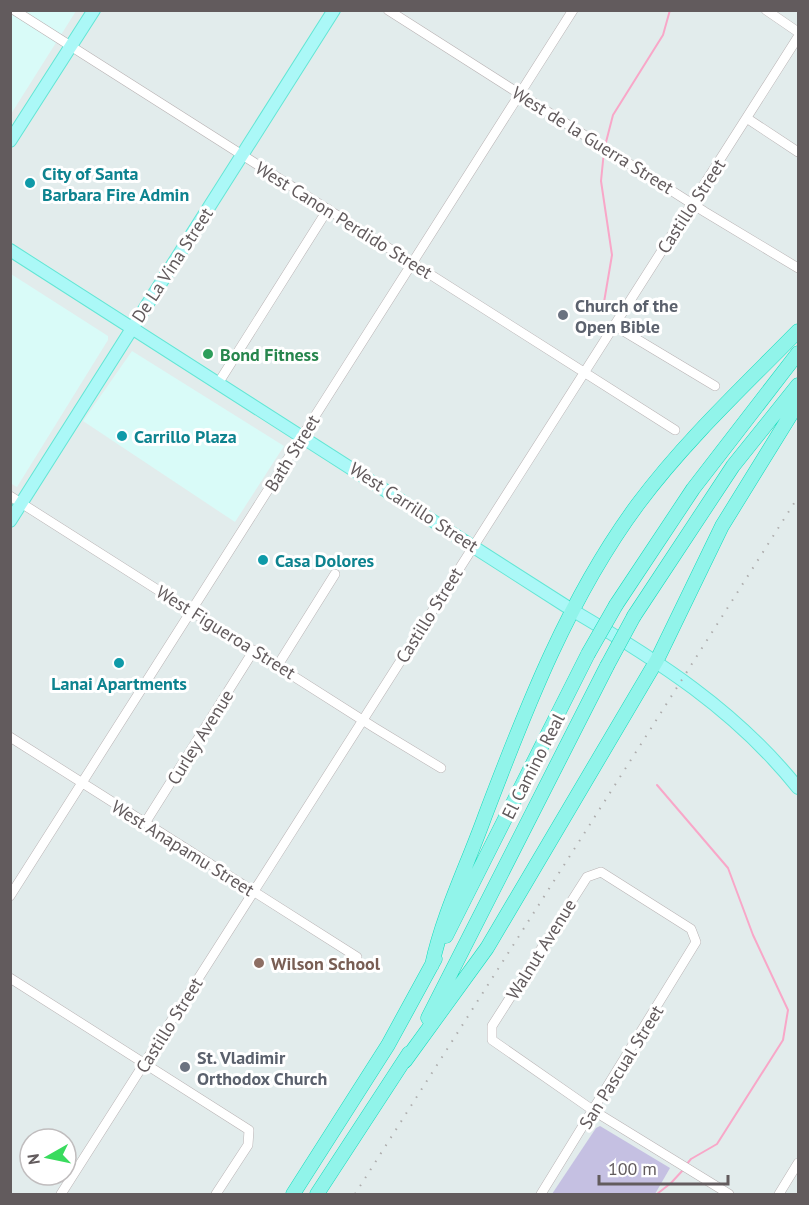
<svg xmlns="http://www.w3.org/2000/svg" width="809" height="1205" viewBox="0 0 809 1205" font-family="'PT Sans',sans-serif">
<rect width="100%" height="100%" fill="#e2ecec"/>
<path fill="#d9fbf8" d="M11 11H76L11 114Z
M11 274 108 336V340L17 487 10 483Z
M132 351 284 446 235 522 83 421Z"/>
<path fill="#c5c0e2" d="M600 1126 670 1168 655 1194H552L596 1128Z"/>
<g fill="none" stroke-linecap="round" stroke-linejoin="round">
<path stroke="#f8a7c8" stroke-width="2" d="M605 146 613 115 663 35 670 10
M602 314 612 255 601 181 604 151
M657 785 728 868 753 935 788 1010 783 1040 717 1144 691 1159 686 1165
M657 1194 671 1183 683 1170"/>
<g stroke="#b9b3b4" stroke-width="10">
<path id="minor" d="M14 10 675 430
M388 10 705 212 798 268
M766 10 798 32
M748 119 798 152
M615 326 715 386
M219 382 328 209
M10 496 375 728 441 768
M278 665 335 574
M10 737 357 957
M145 823 254 650
M10 896 573 10
M10 978 249 1130 248 1145 216 1194
M61 1194 798 37
M541 1194 696 942 691 929 601 872 587 877 492 1026V1040L594 1111 729 1194
M779 1194 798 1163"/>
</g>
<g stroke="#62e6d5" stroke-width="14">
<path id="major" d="M10 141 94 10
M10 250 572 610C657 660 736 710 798 788
M10 521 334 10"/>
</g>
<g stroke="#11ddbc" stroke-width="15">
<path id="highway" d="M616 605 693 489 798 353
M634 616 733 466 798 385
M446 936 588 654
M432 965C443 914 467 866 485 816 526 708 569 597 638 504 685 441 743 387 798 331
M428 1018 607 666
M405 1061 487 948 657 660 722 526 798 403
M293 1194 388 1045 435 959
M317 1194 409 1053"/>
</g>
<use href="#minor" stroke="#fff" stroke-width="9"/>
<use href="#major" stroke="#abf8f7" stroke-width="12"/>
<use href="#highway" stroke="#91f4ea" stroke-width="14"/>
<path stroke="#aeadad" stroke-width="2" stroke-dasharray="1.5 8" stroke-linecap="butt" d="M355 1194 798 497"/>
<g stroke="#11ddbc" stroke-width="15" stroke-linecap="butt">
<path id="highway-bridge" d="M588 654 616 605
M607 666 634 616"/>
</g>
<use href="#highway-bridge" stroke="#91f4ea" stroke-width="14"/>
</g>
<g fill="#0f9aa8" stroke="#fff" stroke-width="2">
<circle cx="30" cy="183" r="6"/>
<circle cx="122" cy="436" r="6"/>
<circle cx="263" cy="560" r="6"/>
<circle cx="119" cy="663" r="6"/>
</g>
<g fill="#6b7280" stroke="#fff" stroke-width="2">
<circle cx="563" cy="315" r="6"/>
<circle cx="185" cy="1067" r="6"/>
</g>
<circle fill="#2e9e5b" stroke="#fff" stroke-width="2" cx="208" cy="354" r="6"/>
<circle fill="#8d6e63" stroke="#fff" stroke-width="2" cx="259" cy="963" r="6"/>
<g text-anchor="middle" dominant-baseline="central" stroke-width="6" stroke-linejoin="round" paint-order="stroke">
<g font-size="18" fill="#625b5d" stroke="#fff">
<text transform="translate(593 140) rotate(32)">West de la Guerra Street</text>
<text transform="translate(691 206) rotate(-57)">Castillo Street</text>
<text transform="translate(344 220) rotate(32)">West Canon Perdido Street</text>
<text transform="translate(172 265) rotate(-57)">De La Vina Street</text>
<text transform="translate(292 453) rotate(-58)">Bath Street</text>
<text transform="translate(414 507) rotate(33)">West Carrillo Street</text>
<text transform="translate(429 615) rotate(-58)">Castillo Street</text>
<text transform="translate(226 632) rotate(32)">West Figueroa Street</text>
<text transform="translate(200 737) rotate(-58)">Curley Avenue</text>
<text transform="translate(533 766) rotate(-63)">El Camino Real</text>
<text transform="translate(183 848) rotate(32)">West Anapamu Street</text>
<text transform="translate(541 949) rotate(-58)">Walnut Avenue</text>
<text transform="translate(169 1025) rotate(-58)">Castillo Street</text>
<text transform="translate(621 1067) rotate(-58)">San Pascual Street</text>
</g>
<g font-size="18" font-weight="bold" fill="#0d838f" stroke="#fff" text-anchor="start">
<text x="42" y="173">City of Santa<tspan x="42" dy="21">Barbara Fire Admin</tspan></text>
<text x="134" y="436">Carrillo Plaza</text>
<text x="275" y="560">Casa Dolores</text>
<text x="119" y="683" text-anchor="middle">Lanai Apartments</text>
</g>
<g font-size="18" font-weight="bold" fill="#5b616d" stroke="#fff" text-anchor="start">
<text x="575" y="305">Church of the<tspan x="575" dy="21">Open Bible</tspan></text>
<text x="197" y="1057">St. Vladimir<tspan x="197" dy="21">Orthodox Church</tspan></text>
</g>
<g font-size="18" font-weight="bold" fill="#27864d" stroke="#fff" text-anchor="start">
<text x="220" y="354">Bond Fitness</text>
</g>
<g font-size="18" font-weight="bold" fill="#785e54" stroke="#fff" text-anchor="start">
<text x="271" y="963">Wilson School</text>
</g>
</g>
<rect width="809" height="1205" fill="none" stroke="#625b5d" stroke-width="24"/>
<g transform="translate(48 1157) rotate(261)"><circle r="28" fill="#ffffff" stroke="#c0bdbe" stroke-width="1.5"/>
<path d="M0-4.5L10 22L0 15L-10 22Z" fill="#39db5e"/>
<text y="-9" font-size="16" font-weight="bold" text-anchor="middle" fill="#625b5d">N</text>
</g>
<path d="M599 1175v9h129v-9" fill="none" stroke="#625b5d" stroke-width="3"/>
<text x="608" y="1175" font-size="18" fill="#625b5d" stroke="#ffffff" stroke-width="4.5" paint-order="stroke">100 m</text>
</svg>
